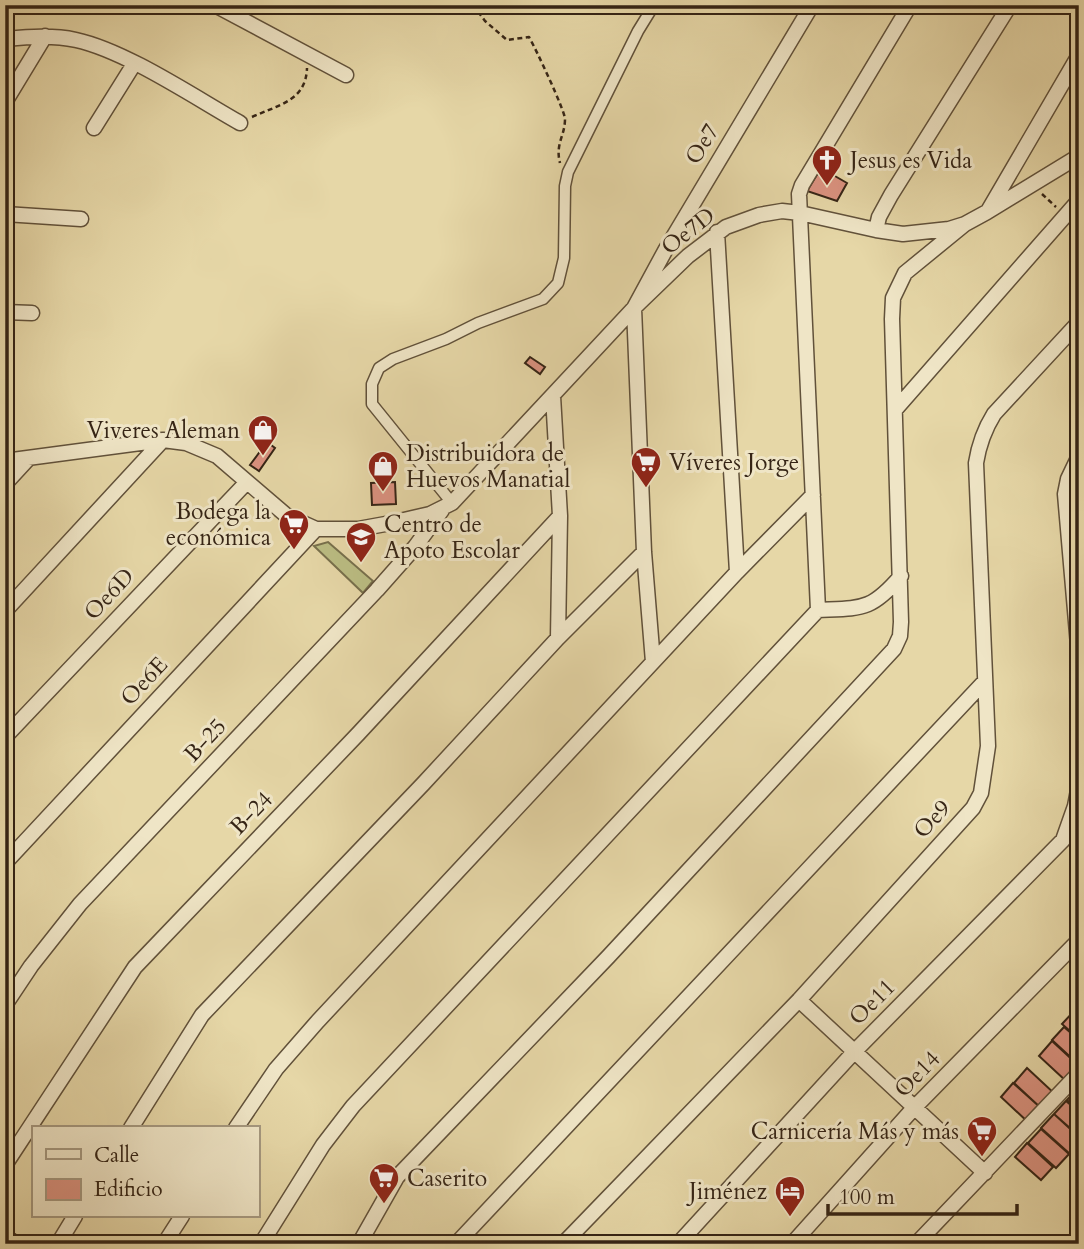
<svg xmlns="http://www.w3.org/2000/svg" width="1084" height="1249" viewBox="0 0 1084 1249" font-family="Cardo,serif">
<rect width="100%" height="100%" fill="#e6d7a7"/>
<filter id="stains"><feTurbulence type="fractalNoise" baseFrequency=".00286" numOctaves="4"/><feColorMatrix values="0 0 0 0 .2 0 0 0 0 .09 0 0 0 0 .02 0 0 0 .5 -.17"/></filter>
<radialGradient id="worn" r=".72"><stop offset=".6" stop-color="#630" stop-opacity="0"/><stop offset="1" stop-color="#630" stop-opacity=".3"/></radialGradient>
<path fill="#bbbd83" stroke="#78704c" stroke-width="2" d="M328 542 373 581 363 593 314 546Z"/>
<path fill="#db9280" stroke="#352415" stroke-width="2" d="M821 168 847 183 837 201 807 191Z
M530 357 545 367 540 374 525 363Z
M267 442 275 448 259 471 250 465Z
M395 482 396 504 372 505 371 483Z
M1074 1011 1079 1015V1039L1062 1024Z
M1064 1027 1079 1040 1078 1064 1052 1040Z
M1052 1041 1079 1066 1066 1081 1039 1056Z
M1027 1068 1056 1095 1042 1109 1014 1083Z
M1013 1083 1042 1109 1029 1123 1001 1097Z
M1079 1087V1111L1067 1100Z
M1066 1101 1079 1112V1136L1054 1114Z
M1054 1114 1079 1137V1144L1070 1154 1041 1128Z
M1041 1129 1069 1154 1056 1168 1028 1143Z
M1027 1143 1053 1167 1041 1180 1015 1157Z"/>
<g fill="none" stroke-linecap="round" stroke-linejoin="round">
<g stroke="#61513a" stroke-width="13">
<path id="pedestrian" d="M452 503 372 404V384L379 368 393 359 446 339 478 323 543 299 558 283 564 258 565 186 568 172 638 31 654 5"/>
</g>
<g stroke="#61513a" stroke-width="17">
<path id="minor" d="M215 5 346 75
M5 39C29 37 52 35 76 40 126 51 194 97 240 123
M5 102 45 36
M94 128 134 64
M988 211 1079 55
M5 214 81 219
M876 230 879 217 891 195 1010 5
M717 232 737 572
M5 312 32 313
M553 396 560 516 558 638
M895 410 1079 200
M1079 456 1068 479 1065 494 1079 657
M5 461 163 440 186 443 217 456 287 516 316 529H358L391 523 430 514 452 503 634 308 688 256 726 227 759 215 782 211 800 213 876 230 903 234 949 229 965 224 987 212 1079 156
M5 484 28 459
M818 610 799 194 802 185 910 5
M5 611 163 440
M653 662 644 552 634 308 666 249 812 5
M5 737 246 483
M5 863 316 529
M799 1000 985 1173
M5 1005 31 966 80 904 377 590 415 547 442 510
M131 1128 202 1015 423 784 558 638 644 552
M236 1128 276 1069 318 1021 737 572 813 495
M5 1165 135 967 358 734 560 516
M58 1244 75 1216
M164 1244 182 1216
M261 1244 323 1145 353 1106 818 610C862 608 871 611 901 576
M359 1244 397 1177 608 957 894 649 900 636 901 622 892 319 893 298 905 273 965 224
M456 1244 984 682
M563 1244 799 1000 973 808 981 793 988 746 976 463C979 444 984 430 994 414L1079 322
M678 1244 854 1052 1063 840 1075 806 1079 785
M792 1244 913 1109 1079 940
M916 1244 1079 1073"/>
</g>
<path stroke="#352415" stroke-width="2.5" stroke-dasharray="5 3.5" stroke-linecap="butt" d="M473 5 485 21 507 40 529 37C535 47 565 111 565 119 565 136 555 144 560 163
M252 117C278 105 306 101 307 68
M1042 194 1056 207
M5 1228 30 1244"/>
<use href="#pedestrian" stroke="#efe5c6" stroke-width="10"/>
<use href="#minor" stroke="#efe5c6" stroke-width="14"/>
</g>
<defs>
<g id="church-pin" transform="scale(1.575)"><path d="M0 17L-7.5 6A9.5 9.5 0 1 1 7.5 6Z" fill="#8f2418" stroke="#efe5c6"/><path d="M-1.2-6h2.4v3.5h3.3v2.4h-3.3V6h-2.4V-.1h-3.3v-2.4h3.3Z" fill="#fff"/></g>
<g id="shop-pin" transform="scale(1.575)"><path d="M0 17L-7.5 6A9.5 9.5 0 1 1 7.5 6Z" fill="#8f2418" stroke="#efe5c6"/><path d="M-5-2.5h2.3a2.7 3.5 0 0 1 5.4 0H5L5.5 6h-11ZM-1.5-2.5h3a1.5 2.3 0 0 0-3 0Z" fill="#fff"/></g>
<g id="supermarket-pin" transform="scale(1.575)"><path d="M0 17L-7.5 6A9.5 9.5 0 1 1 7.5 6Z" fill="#8f2418" stroke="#efe5c6"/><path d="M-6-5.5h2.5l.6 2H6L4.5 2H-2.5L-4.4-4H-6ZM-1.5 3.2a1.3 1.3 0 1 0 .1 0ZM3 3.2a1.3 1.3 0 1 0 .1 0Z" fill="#fff"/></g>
<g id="school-pin" transform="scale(1.575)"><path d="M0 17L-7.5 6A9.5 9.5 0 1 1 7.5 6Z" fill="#8f2418" stroke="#efe5c6"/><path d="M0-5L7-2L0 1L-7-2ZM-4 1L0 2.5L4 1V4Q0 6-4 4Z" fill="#fff"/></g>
<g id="hotel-pin" transform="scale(1.575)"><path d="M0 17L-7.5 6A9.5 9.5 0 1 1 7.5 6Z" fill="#8f2418" stroke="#efe5c6"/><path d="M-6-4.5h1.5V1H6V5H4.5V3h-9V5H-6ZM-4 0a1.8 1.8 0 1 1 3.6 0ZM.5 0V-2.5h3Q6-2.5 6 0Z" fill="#fff"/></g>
</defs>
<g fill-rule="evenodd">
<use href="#church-pin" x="827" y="160"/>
<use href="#shop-pin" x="263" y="430"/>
<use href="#supermarket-pin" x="646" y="462"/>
<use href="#shop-pin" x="383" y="466"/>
<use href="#supermarket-pin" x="294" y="524"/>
<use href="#school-pin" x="361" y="537"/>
<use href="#supermarket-pin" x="982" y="1131"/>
<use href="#supermarket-pin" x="384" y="1178"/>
<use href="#hotel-pin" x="790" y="1191"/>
</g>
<g text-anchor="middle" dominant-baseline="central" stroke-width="6" stroke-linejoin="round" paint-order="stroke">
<g font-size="23" fill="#352415" stroke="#efe5c6">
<text transform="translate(702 144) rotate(-59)">Oe7</text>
<text transform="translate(688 231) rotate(-38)">Oe7D</text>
<text transform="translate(109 594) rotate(-47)">Oe6D</text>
<text transform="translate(144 681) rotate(-47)">Oe6E</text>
<text transform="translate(205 740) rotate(-47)">B-25</text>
<text transform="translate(251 813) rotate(-46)">B-24</text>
<text transform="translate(932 819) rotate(-47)">Oe9</text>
<text transform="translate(872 1002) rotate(-45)">Oe11</text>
<text transform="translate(917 1074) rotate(-46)">Oe14</text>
</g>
<g font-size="23" fill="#352415" stroke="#efe5c6" text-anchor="start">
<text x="850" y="160">Jesus es Vida</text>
<text x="240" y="430" text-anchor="end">Viveres Aleman</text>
<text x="406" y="453">Distribuidora de<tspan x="406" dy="26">Huevos Manatial</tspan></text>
<text x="669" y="462">Víveres Jorge</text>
<text x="271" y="511" text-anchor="end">Bodega la<tspan x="271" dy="26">económica</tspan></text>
<text x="384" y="524">Centro de<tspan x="384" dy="26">Apoto Escolar</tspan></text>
<text x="959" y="1131" text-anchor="end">Carnicería Más y más</text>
<text x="407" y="1178">Caserito</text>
<text x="767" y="1191" text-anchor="end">Jiménez</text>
</g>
</g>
<rect width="1084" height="1249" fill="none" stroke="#e6d7a7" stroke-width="28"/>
<rect x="7" y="7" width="1070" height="1235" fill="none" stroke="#352415" stroke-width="3.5"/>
<rect x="14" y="14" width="1056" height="1221" fill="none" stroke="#352415" stroke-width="2"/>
<rect x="32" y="1126" width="228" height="91" fill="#efe5c6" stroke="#a5987f" stroke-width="2"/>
<rect x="46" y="1149" width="35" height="10" fill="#efe5c6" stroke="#a5987f" stroke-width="2"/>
<text x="94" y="1162" font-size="21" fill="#352415">Calle</text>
<rect x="46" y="1179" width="35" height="21" fill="#db9280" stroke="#a5987f" stroke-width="2"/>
<text x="94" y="1196" font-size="21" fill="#352415">Edificio</text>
<path d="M828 1204v10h189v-10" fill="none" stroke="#352415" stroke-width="3.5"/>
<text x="839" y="1204" font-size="21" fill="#352415" stroke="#efe5c6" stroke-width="5" paint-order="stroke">100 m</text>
<rect width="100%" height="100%" filter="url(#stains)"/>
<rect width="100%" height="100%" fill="url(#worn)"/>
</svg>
